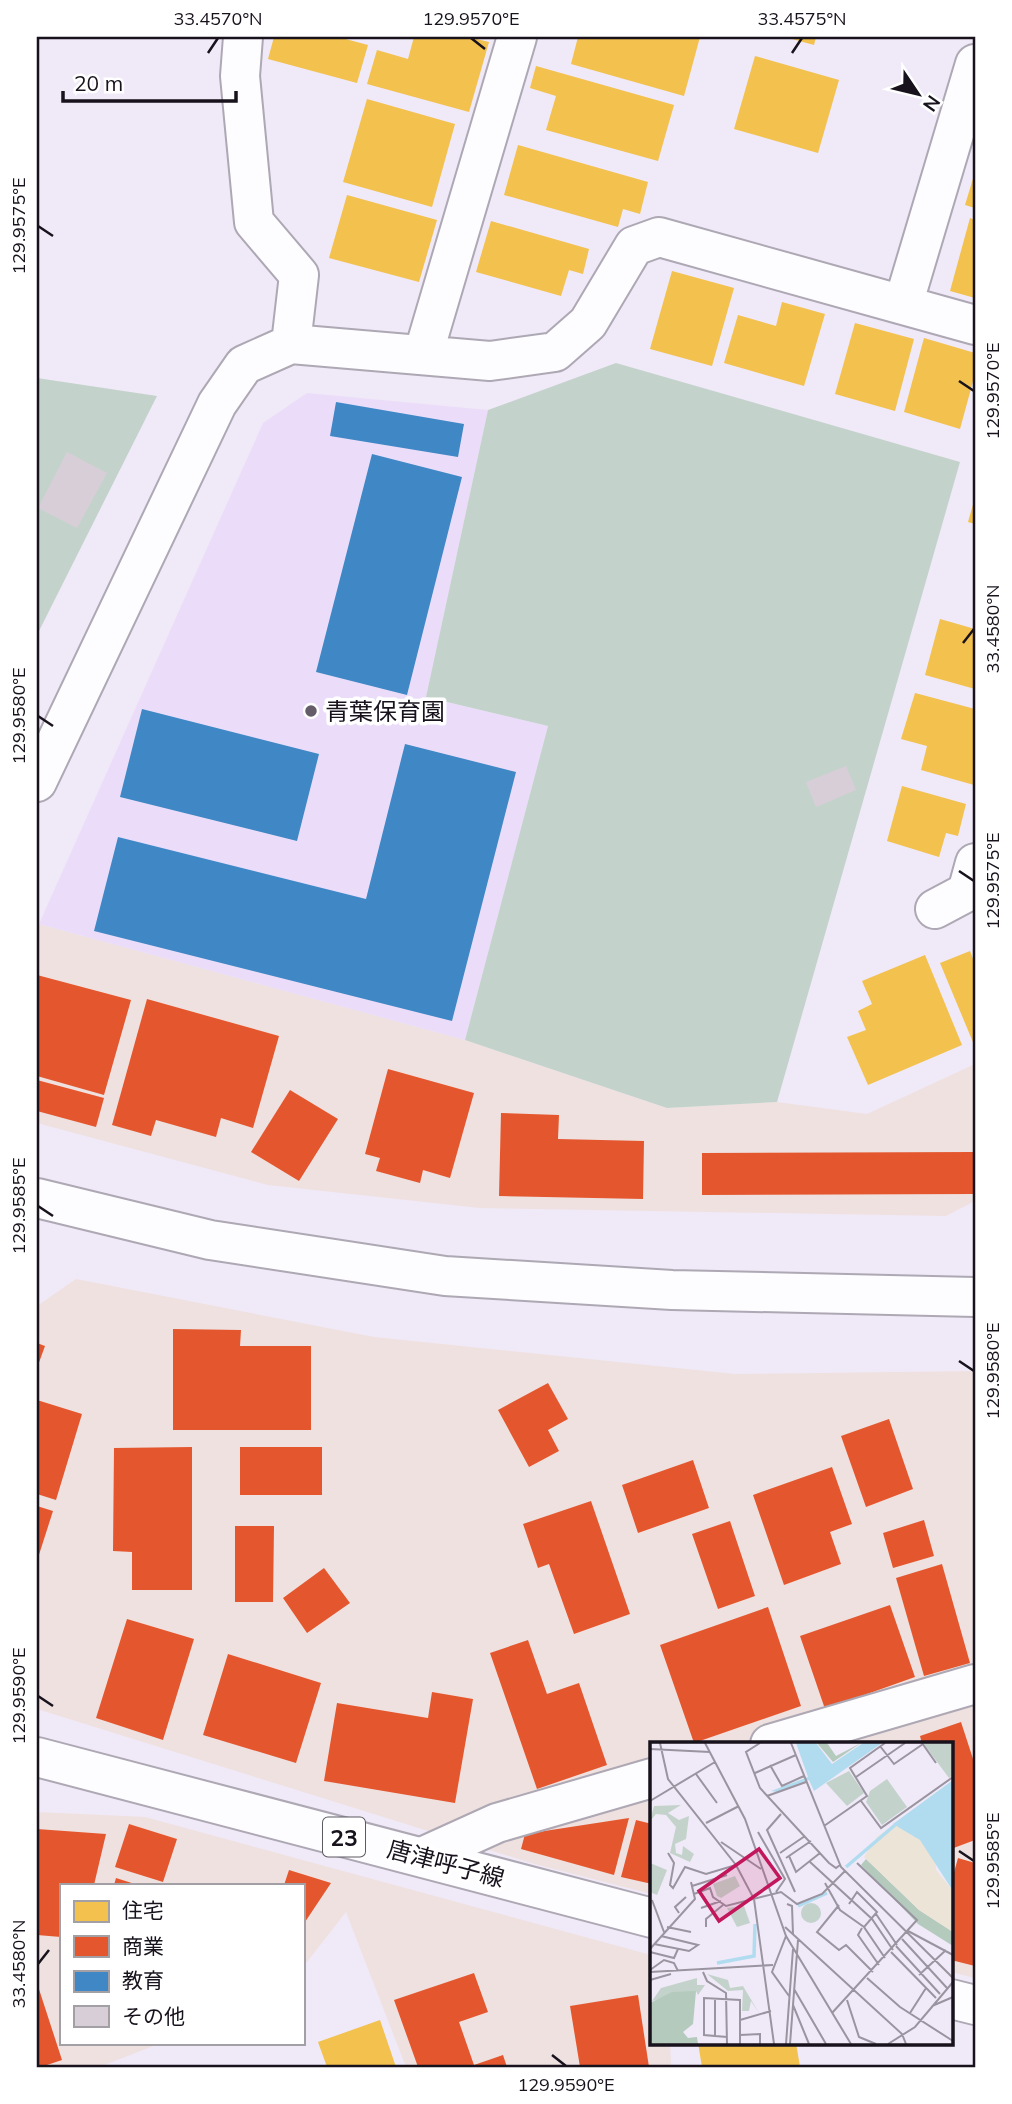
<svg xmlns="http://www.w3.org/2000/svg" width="1012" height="2104" viewBox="0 0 1012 2104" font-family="Mulish,'Noto Sans JP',sans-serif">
<rect width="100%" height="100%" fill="#f0e9f7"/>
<path fill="#efe1df" d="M39 924 465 1040 667 1108 777 1102 867 1114 975 1064V1201L946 1216 480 1208 268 1185 37 1123V931Z
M76 1279 374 1337 735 1374 975 1371V1978L951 1972V1744H652L651 1894 531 1863 37 1709V1306Z
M37 1812 145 1817 651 1955 652 2043H670L671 2067H406L346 1912 303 1967V1885H61V2043H161L99 2067H37Z"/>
<path fill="#ebddf9" d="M307 393 488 410 426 697 548 726 465 1040 39 924 263 423Z"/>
<path fill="#c3d3cb" d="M616 363 960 462 777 1102 667 1108 465 1040 548 726 426 697 488 410Z
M37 378 157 396 37 635Z"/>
<path fill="#f2c14e" d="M274 37H338L368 45 357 83 268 59Z
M414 37H468L489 42 469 112 367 84 377 50 408 59Z
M578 37H700L684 96 571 64Z
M785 37H816L814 45Z
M755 56 839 80 818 153 734 129Z
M536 66 674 105 658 161 546 130 556 96 530 88Z
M367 99 455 124 432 207 343 182Z
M518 145 648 182 640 214 623 209 618 227 504 195Z
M975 172V208L965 205Z
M347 195 437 220 419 282 329 258Z
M970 218 975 220V298L950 291Z
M491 221 589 249 583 274 569 270 561 296 476 272Z
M672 271 734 288 712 366 650 349Z
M782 302 825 314 804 386 724 363 738 315 776 326Z
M855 323 914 339 895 411 835 394Z
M924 338 975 353V374L960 429 904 412Z
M974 501H975V524L968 522Z
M940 619 975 629V689L925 675Z
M915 693 975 709 974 785 921 770 927 746 901 739Z
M902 786 966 804 958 836 946 833 939 857 887 841Z
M970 951 975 964V1047L940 963Z
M925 955 962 1045 868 1085 847 1037 866 1030 858 1011 872 1004 862 981Z
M380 2020 396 2067H327L318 2042Z
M698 2043H796L800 2067H750V2065L702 2067Z"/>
<path fill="#e4572e" d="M37 975 131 1000 104 1095 37 1076Z
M147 999 279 1036 253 1128 221 1118 216 1137 156 1120 151 1136 112 1125Z
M388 1069 474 1093 450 1178 423 1170 420 1183 376 1171 380 1158 365 1154Z
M37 1080 104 1098 96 1127 37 1111Z
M290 1090 338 1119 299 1181 251 1152Z
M501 1113 559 1115 558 1139 644 1141 643 1199 499 1196Z
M975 1152V1194L702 1195V1153Z
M173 1329 241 1330 240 1346H311V1430H173Z
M37 1343 45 1346 37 1368Z
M548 1383 568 1419 548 1430 559 1451 529 1467 498 1410Z
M37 1400 82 1414 56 1500 37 1494Z
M889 1419 913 1489 866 1507 841 1436Z
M192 1447V1590H132V1552L113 1551 114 1448Z
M240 1447H322V1495H240Z
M693 1460 709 1508 638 1533 622 1485Z
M832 1467 852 1524 830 1532 841 1564 784 1585 753 1495Z
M591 1501 630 1614 574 1634 549 1564 538 1568 523 1524Z
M37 1506 53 1511 37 1561Z
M924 1520 934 1556 893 1568 883 1533Z
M730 1521 755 1596 718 1609 692 1534Z
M235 1526H274L273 1602H235Z
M942 1564 970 1663 924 1676 896 1578Z
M324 1568 350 1603 307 1633 283 1598Z
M890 1605 915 1677 825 1709 800 1636Z
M768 1607 801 1706 694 1743 660 1645Z
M127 1619 194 1639 163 1740 96 1718Z
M528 1640 547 1694 579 1683 607 1765 537 1789 490 1653Z
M228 1654 321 1683 296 1763 203 1735Z
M432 1692 473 1699 455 1803 324 1781 337 1703 428 1718Z
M961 1722 975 1765V1840L951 1849V1744H922L920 1736Z
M629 1818 614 1875 521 1849 525 1834Z
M636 1820 652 1824V1884L621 1877Z
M129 1824 177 1839 163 1882 115 1867Z
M37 1829 106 1834 94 1885H61V1937L37 1935Z
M958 1858 975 1863V1966L951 1960V1883Z
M289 1870 331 1883 303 1925V1885H284Z
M116 1878 138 1885H114Z
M474 1973 488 2012 459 2022 474 2065 503 2055 507 2067H418L394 2000Z
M37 1983 62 2060 41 2067H37Z
M638 1995 649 2067H580L570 2006Z"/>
<path fill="#3f88c5" d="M336 402 464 424 458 457 330 436Z
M372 454 462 477 407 695 316 672Z
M142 709 319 754 297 841 120 797Z
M405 744 516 772 452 1021 94 931 118 837 366 899Z"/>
<path fill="#d8ced7" d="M67 452 107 473 77 528 38 508Z
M846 766 856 790 816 807 806 782Z"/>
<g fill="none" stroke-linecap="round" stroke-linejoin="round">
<g stroke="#ada8b4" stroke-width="42">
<path id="street" d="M243 37 240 76 254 222 299 275 291 344
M903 305 975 325
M423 355 517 37
M37 782 217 404 244 365 291 344 490 361 555 352 588 323 634 246 659 237 903 305 975 64
M935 909 967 892 975 863
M770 1744 975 1684
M422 1857 497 1823 652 1778"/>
</g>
<g stroke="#ada8b4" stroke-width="42">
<path id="secondary" d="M37 1198 210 1240 445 1276 672 1290 975 1297"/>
</g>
<g stroke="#ada8b4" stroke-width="42">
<path id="primary" d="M37 1757 652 1918
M951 1999 975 2005"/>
</g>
<use href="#street" stroke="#fdfcfe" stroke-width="38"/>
<use href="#secondary" stroke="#fdfcfe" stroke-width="38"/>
<use href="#primary" stroke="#fdfcfe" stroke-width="38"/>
</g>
<path fill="none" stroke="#18121d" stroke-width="2.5" d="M471 38 485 49M208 53 218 38M792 53 802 38M38 226 53 236M959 381 974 391M963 643 974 629M38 716 53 726M959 871 974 881M38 1206 53 1216M959 1361 974 1371M38 1696 53 1706M959 1851 974 1861M38 1964 49 1950M552 2055 566 2066"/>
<circle fill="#645d69" stroke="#fff" stroke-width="2.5" cx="311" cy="711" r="7"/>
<g text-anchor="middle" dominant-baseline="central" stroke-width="7" stroke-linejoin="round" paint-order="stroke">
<rect fill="#fff" stroke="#5d5961" stroke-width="2" x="323" y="1817.5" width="42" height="39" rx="5"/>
<g font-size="23" font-weight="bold" fill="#18121d">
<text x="344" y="1837">23</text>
</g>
<g font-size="24" fill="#18121d" stroke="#fff" text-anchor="start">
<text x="325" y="711">青葉保育園</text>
</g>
<g font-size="24" fill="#18121d" stroke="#fff">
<text transform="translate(446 1863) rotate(15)">唐津呼子線</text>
</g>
</g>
<g transform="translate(650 1742)">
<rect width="303" height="303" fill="#f0e9f7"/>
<path d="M273 1H303V33L299 36ZM199 29 214 51 197 64 176 41ZM237 37 257 65 232 83 216 60 220 49ZM31 63 18 71 29 78 39 74 36 97 25 102 26 111 32 113 33 104 44 112 40 120 20 111 26 85 16 73 6 72 0 79 4 64ZM0 121 17 128 7 153 0 150ZM85 134 90 144 71 156 67 154 63 142ZM151 171a10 10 0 1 1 20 0a10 10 0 1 1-20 0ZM94 164 100 181 87 185 77 166ZM57 232 78 238 80 246 93 244 109 271 101 259 99 269H92L93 248 78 249ZM47 236V243H55L48 253 46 249 2 259 11 246Z" fill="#c3d3cb"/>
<path d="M167 1H177L186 14 211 1 183 20ZM216 117 269 168 303 190V204L268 182 211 123ZM46 249 43 282 33 290 38 296 47 295 48 302H0V261L22 250Z" fill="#b3cabd"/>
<path d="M282 54 286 128 303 149V190L269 168 214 115 227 95Z" fill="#ece4d6"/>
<path d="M146 1H166L182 22 213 1H232L164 49 159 38 127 50 121 49 158 35ZM303 38V149L270 98 243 82Z" fill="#b1dcf0"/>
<path fill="none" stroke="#b1dcf0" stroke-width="3.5" d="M196 125 245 83M148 164 177 151M67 221 104 214 105 182"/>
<path fill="none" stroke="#9a93a0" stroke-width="2" d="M10 1 18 37 86 123 104 157 124 302M55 1 95 77 136 194 201 302M110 1 96 10 110 46 179 121 186 126 190 123M141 1 191 125 303 236M272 1 286 21M230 4 244 22 273 2M0 7 60 10M120 23 132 44 154 34M105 31 146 13M46 32 67 61M206 35 255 1M117 54 156 40M0 59 65 20M211 59 231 86 303 35M131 72 117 88 145 150M56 81 89 64M174 84 217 54 200 26 235 1M108 90 135 137 126 150M71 100 111 127M18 111 24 121 20 143 23 146 35 125 56 132 86 123M130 111 155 94M139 114 146 130 170 111M136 116 161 99M160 120 222 177 243 208M175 141 190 168 214 185M42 144 77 133M44 152 60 146 63 155 76 164 131 150 147 162 172 152 195 129M2 158 14 190M137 162 142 164 143 192M199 162 207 150 227 170 214 185 235 216M189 163 167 190 189 208 196 203 223 230M51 166 71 159M29 171 25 165 36 155M226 172 247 203M17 185 41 190M56 185V177L73 163M135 185 252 292 256 302M212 186 208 193 229 223M258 189 303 213M136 194 122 230 139 254M252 197 297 246M4 202 39 209 48 203 11 194M246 204 290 252M0 207 45 157 41 140M0 210 24 216 28 207M241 210 286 256M0 228 14 218 24 221 28 229M0 230 123 223M53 230 57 239 76 251 77 302M269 233 296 208M217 236 250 265 303 299M0 238 21 232M144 247 176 302M197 258 209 295 226 302M143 263 159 302M282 264 303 255M182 271 267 178 207 121M260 271 276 246M90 278 121 269M90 293 110 292V302M65 295V256M77 295 54 293V256L90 258V302M136 302 143 207M140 302 148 198M238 302 265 285 303 240"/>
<path fill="#c2185b" fill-opacity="0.15" stroke="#c2185b" stroke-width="3.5" d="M109 107 130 136 69 179 49 149Z"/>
<rect width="303" height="303" fill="none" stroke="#18121d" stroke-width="3.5"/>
</g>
<rect width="1012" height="2104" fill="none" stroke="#ffffff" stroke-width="77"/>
<rect x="60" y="1884" width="245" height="161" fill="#ffffff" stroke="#a3a0a5" stroke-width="2"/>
<rect x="74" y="1901" width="35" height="21" fill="#f2c14e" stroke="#a3a0a5" stroke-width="2"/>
<text x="122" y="1918" font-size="21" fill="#18121d">住宅</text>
<rect x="74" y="1936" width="35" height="21" fill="#e4572e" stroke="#a3a0a5" stroke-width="2"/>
<text x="122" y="1954" font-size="21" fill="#18121d">商業</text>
<rect x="74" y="1971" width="35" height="21" fill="#3f88c5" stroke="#a3a0a5" stroke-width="2"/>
<text x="122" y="1988" font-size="21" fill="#18121d">教育</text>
<rect x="74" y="2006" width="35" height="21" fill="#d8ced7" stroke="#a3a0a5" stroke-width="2"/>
<text x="122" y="2024" font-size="21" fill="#18121d">その他</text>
<g transform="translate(918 94) rotate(125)" stroke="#ffffff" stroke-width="5" paint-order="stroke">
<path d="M0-5L12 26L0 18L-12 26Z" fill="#18121d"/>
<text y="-10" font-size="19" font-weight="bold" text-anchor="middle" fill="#18121d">N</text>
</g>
<path d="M63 91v10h173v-10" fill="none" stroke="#18121d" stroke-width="3.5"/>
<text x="74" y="91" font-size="21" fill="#18121d" stroke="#ffffff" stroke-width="5" paint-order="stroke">20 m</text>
<rect x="38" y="38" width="936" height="2028" fill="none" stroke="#18121d" stroke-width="2.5"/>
<g font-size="18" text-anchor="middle" fill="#18121d">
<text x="218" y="25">33.4570°N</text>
<text x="471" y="25">129.9570°E</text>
<text x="802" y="25">33.4575°N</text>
<text transform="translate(19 226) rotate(-90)" y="6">129.9575°E</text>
<text transform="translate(993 391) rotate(-90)" y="6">129.9570°E</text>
<text transform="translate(993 629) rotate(-90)" y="6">33.4580°N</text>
<text transform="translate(19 716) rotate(-90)" y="6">129.9580°E</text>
<text transform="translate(993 881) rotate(-90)" y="6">129.9575°E</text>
<text transform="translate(19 1206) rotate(-90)" y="6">129.9585°E</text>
<text transform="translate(993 1371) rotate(-90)" y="6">129.9580°E</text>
<text transform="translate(19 1696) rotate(-90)" y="6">129.9590°E</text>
<text transform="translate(993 1861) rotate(-90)" y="6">129.9585°E</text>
<text transform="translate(19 1964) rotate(-90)" y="6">33.4580°N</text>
<text x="566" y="2091">129.9590°E</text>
</g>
</svg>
